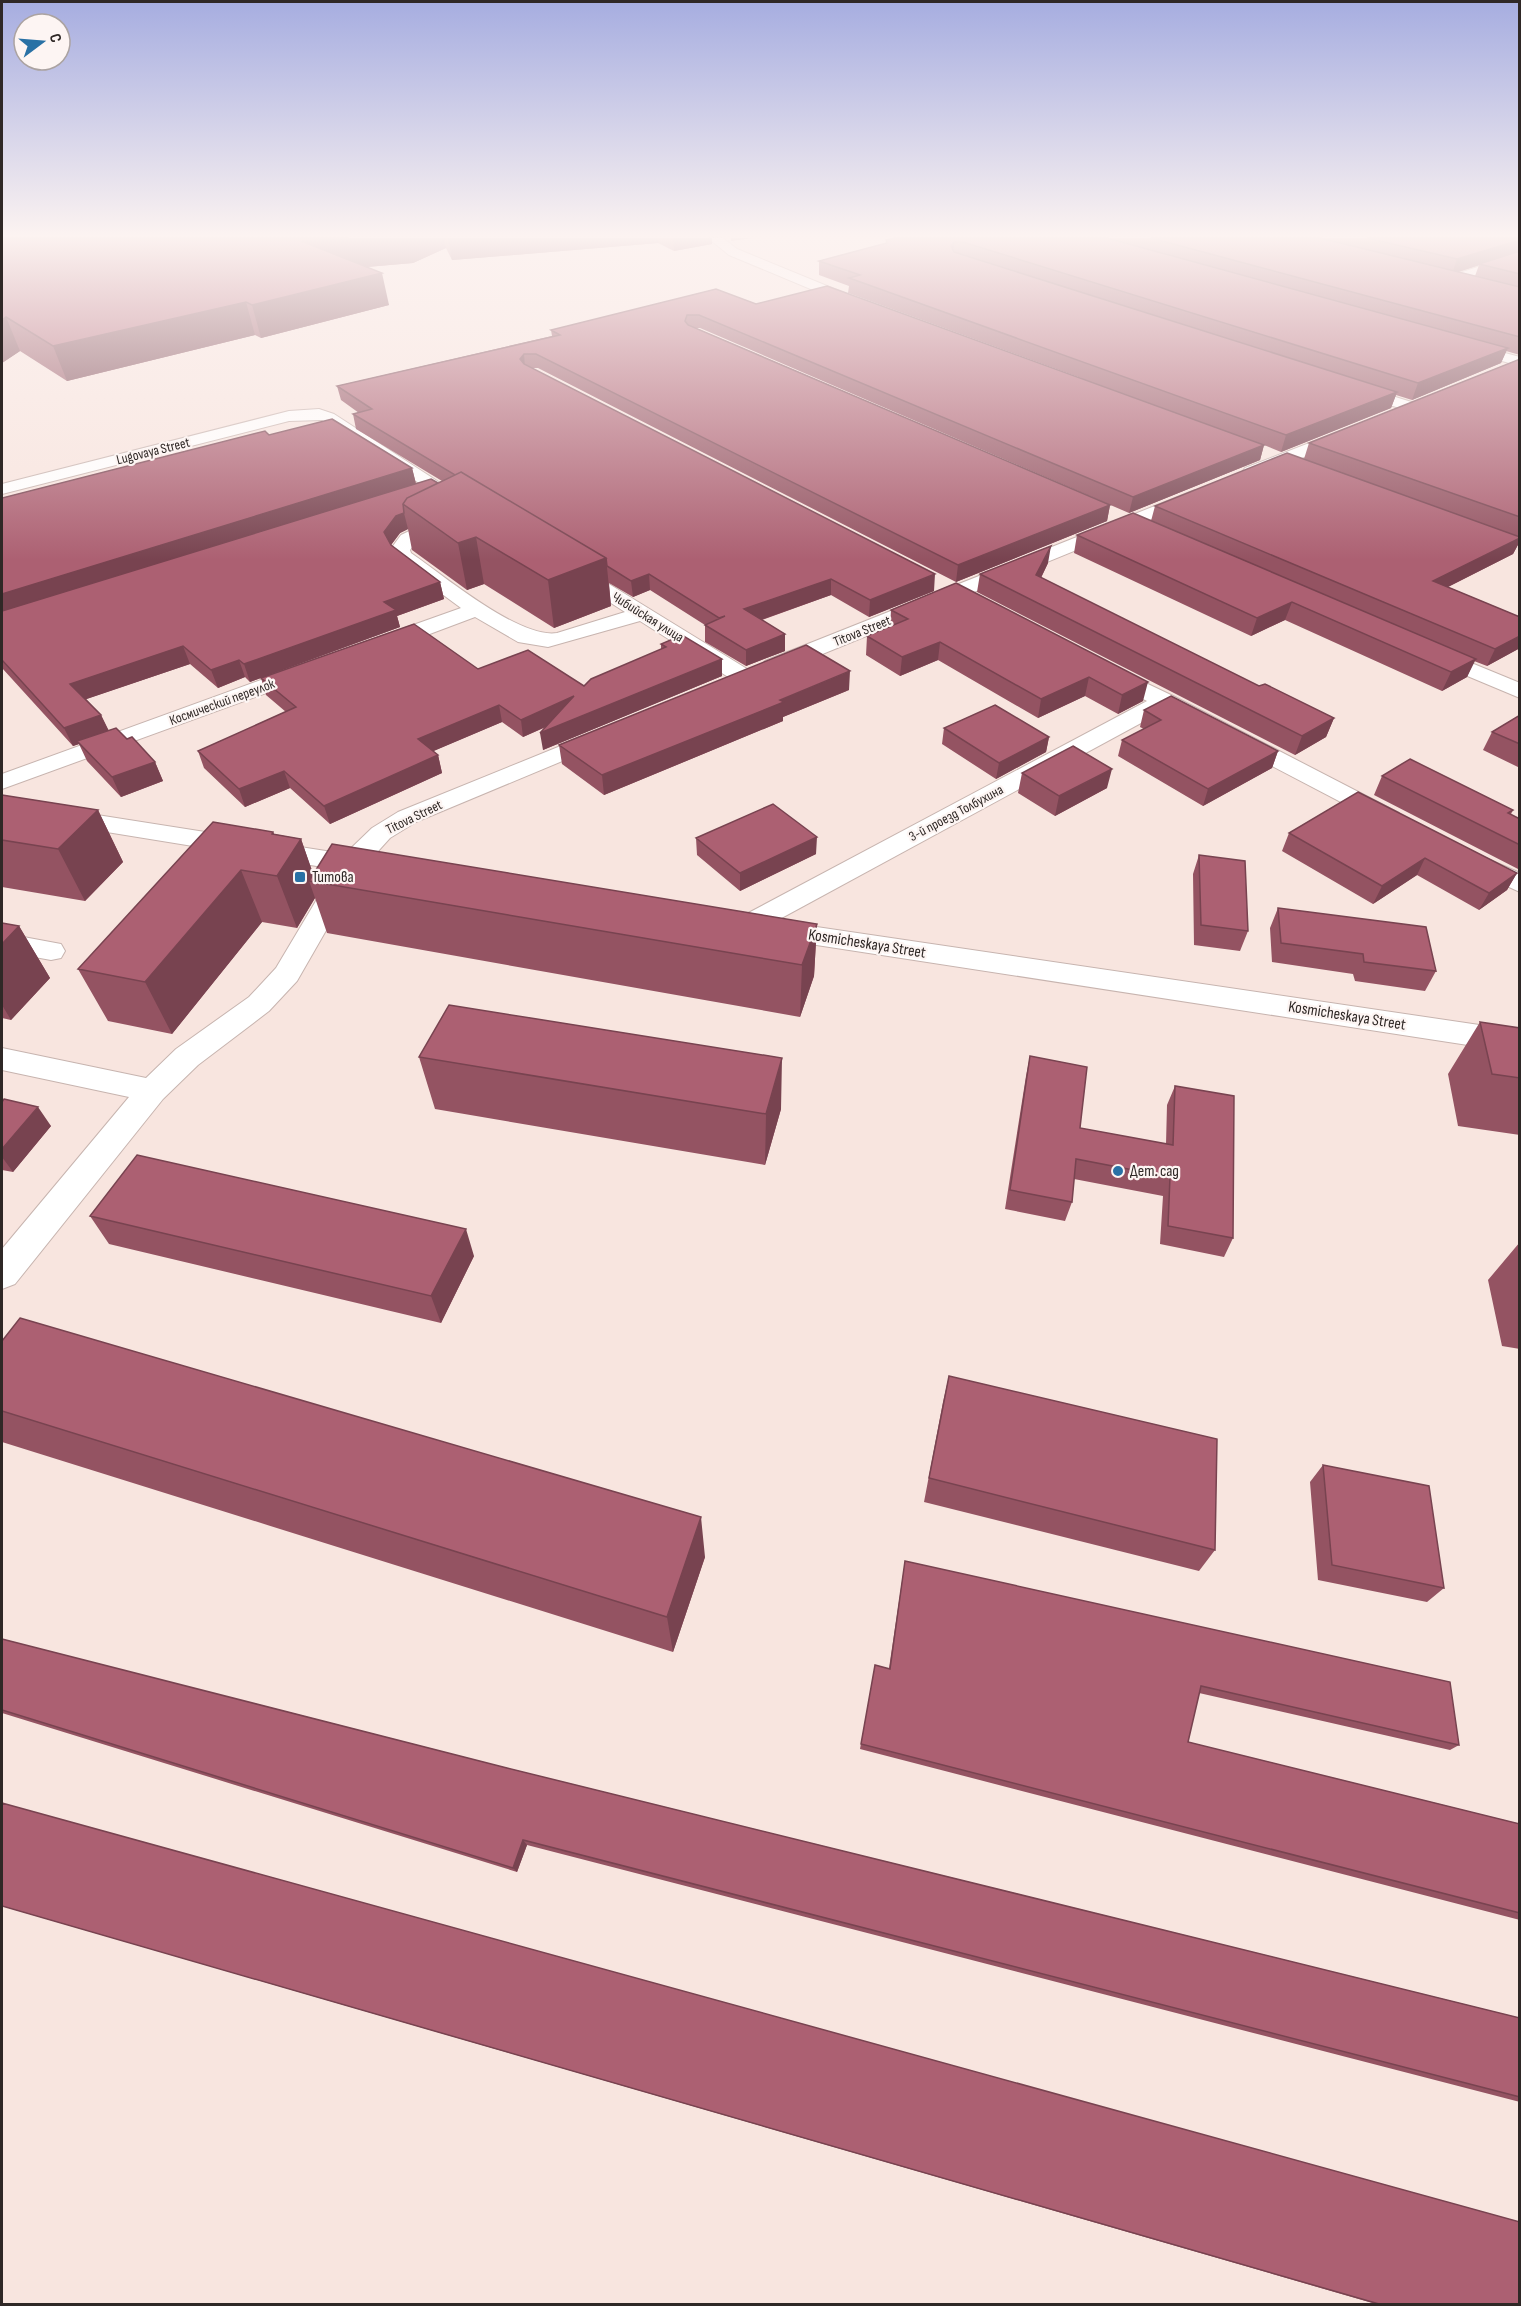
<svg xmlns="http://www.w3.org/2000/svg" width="1521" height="2306" viewBox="0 0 1521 2306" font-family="'Sofia Sans Condensed',sans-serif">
<rect width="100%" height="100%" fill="#f8e5df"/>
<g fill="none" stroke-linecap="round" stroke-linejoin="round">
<g stroke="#c7b4af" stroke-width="2">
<path id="minor" d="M708 238H723L737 249 866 302 868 305 861 309 856 308 729 255Z
M1520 253V261L1457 283H1447L1445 280 1447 277Z
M1460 341 1520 357V366L1455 348 1453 345 1455 342Z
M1350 383 1418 404 1420 407 1412 412 1345 391 1342 388Z
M319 409 334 414 474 505 471 509H459L322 420 289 421 2 494V484L289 411Z
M1348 428 1356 433 1354 437 1257 476H1245L1242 472 1245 468Z
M1195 490 1201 491 1204 495 1201 499 781 671 773 673 765 671 762 666 765 661Z
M451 511 458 513 460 517 458 521 415 543 410 550 411 553C443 575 519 639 557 633L625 612 564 573 561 569 564 565H578L752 672 755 677 752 682 744 684 736 682 640 621 548 647 518 642 475 617 387 650 379 651 371 650 368 645 371 640 461 608 396 560 390 550 401 535Z
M1430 646 1520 683V698L1422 657 1419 652 1422 647Z
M305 664 313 666 316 671 313 676 2 789V774Z
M1106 664 1173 696 1399 813 1403 818 1399 823 1390 826 1381 823 1165 710 776 921 1520 1031V1053L771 938 761 935 758 931 747 934 737 931 733 925 737 919 1147 701 1098 676 1095 671 1098 666Z
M600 730 608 732 612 737 608 742 416 822 390 838 371 859 376 860 380 866 376 872 359 873 297 981 269 1011 198 1065 163 1099 15 1284 2 1289V1249L129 1097 2 1070V1048L146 1078 176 1049 249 997 276 968 335 869 2 815V800L345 854 372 828 398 812Z
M1474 853 1520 873V892L1465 867 1461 861 1465 855Z
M2 933 61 944 65 951 61 958 51 960 2 951Z"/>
</g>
<use href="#minor" fill="#fff" fill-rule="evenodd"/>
</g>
<path fill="#945362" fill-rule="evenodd" d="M2 238H712V244L674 251 658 243 452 260 446 248 413 263 367 267 389 305 261 338 255 335 67 381 20 351 2 363Z
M895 238H1520V355L1506 351 1501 363 1412 400 1396 395 1391 408 1281 452 1264 445 1260 460 1129 513 700 328H696L1110 505 1107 521 956 582 538 368H532L934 591 869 617 831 595 762 620 785 651 746 666 705 642V625L650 590 633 597 609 583 611 606 554 628 484 584 467 590 412 550 408 529 400 533 391 545 440 582 444 599 397 616 400 627 250 682 245 677 218 688 190 664 86 699 101 715 108 730 127 739 155 762 163 781 121 797 87 761 79 744 73 746 2 668V498L269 435 412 468 416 484 438 483 442 481 356 429 353 414 359 413 341 400 337 386 552 336 551 330 756 304 1081 378 851 294 848 293 849 286 819 275V261L886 243V240ZM1479 265 1475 276 1458 272Z
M1520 359V541L1513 554 1448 587 1520 617V648L1487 666 1474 661 1467 677 1442 691 1285 620 1251 636 1074 553 1077 535 1151 521 1155 506 1304 459 1309 443Z
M1048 563 1041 578 1259 686 1334 718 1326 737 1295 755 977 592 980 574Z
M956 583 1143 701 1118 714 1085 696 1038 718 938 660 900 676 866 655 867 636 890 627 891 610Z
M661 644 722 676 543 750 546 727 523 737 502 722 433 751 438 755 442 773 330 824 290 788 245 807 204 768 198 751 286 712 266 695 261 678 478 669 584 686 661 649Z
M849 690 783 717V721L604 795 562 764 559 745Z
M1144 710 1278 751 1272 768 1203 806 1118 756 1122 740 1144 729 1140 727Z
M1520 715V768L1483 750 1492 732Z
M944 728 1049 737 1046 752 996 779 942 744Z
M1022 773 1107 788 1055 816 1018 793Z
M1382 776 1513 810 1511 814 1520 819V870L1374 795Z
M2 795 98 810 123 862 85 901 2 887Z
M273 832 274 834 301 839 313 874 817 924 814 976 800 1017 327 933 315 898 297 928 262 922 172 1034 108 1021 78 969Z
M1289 833 1517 873 1507 890 1479 910 1417 875 1373 904 1282 851Z
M696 838 816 854 740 891 697 855Z
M1199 855 1248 931 1240 951 1194 945 1193 874Z
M1278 908 1436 971 1425 991 1355 981 1353 974 1272 962 1270 928Z
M2 923 19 926 50 978 11 1020 2 1018Z
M1480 1022 1520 1028V1135L1458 1126 1448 1074Z
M1030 1056 1080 1128 1166 1144 1167 1105 1175 1086 1233 1238 1224 1257 1160 1244 1163 1196 1074 1179 1072 1202 1065 1221 1005 1209 1026 1076Z
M419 1057 781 1109 765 1165 435 1109Z
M2 1102 51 1126 13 1172 2 1170Z
M90 1216 474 1256 441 1323 109 1244Z
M1520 1242V1349L1502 1346 1488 1280Z
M2 1341 705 1557 673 1652 2 1442Z
M949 1376 1215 1550 1199 1571 924 1502 943 1402Z
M1323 1465 1444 1588 1427 1602 1318 1580 1310 1482Z
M905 1561 1459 1745 1450 1750 1199 1693 1188 1742 1520 1824V1920L860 1749 874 1671 889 1668Z
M2 1639 507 1768 1520 2018V2102L527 1845 517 1872 2 1713Z
M2 1803 1520 2304H1376L2 1906Z"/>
<path fill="#784350" d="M349 238H445L446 248 413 263 308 272 301 241Z
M448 238H658V243L452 260Z
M673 238H712V244L674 251Z
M731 238H753L731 241Z
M1520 240V252L1452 274 1457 259Z
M954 242 953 256 951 246Z
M382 273 389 305 261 338 252 305Z
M246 302 255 335 67 381 53 346Z
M6 317 20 351 2 363V320Z
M1508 348 1501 363 1412 400 1418 383Z
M524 354 525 368 520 359Z
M1397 392 1391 408 1281 452 1286 435Z
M1264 445 1260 460 1129 513 1133 497Z
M412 468 416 484 2 614V594Z
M1110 505 1107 521 956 582 958 565Z
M404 513 408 529 400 533 388 549 384 532 396 516Z
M476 537 484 584 467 590 458 543Z
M1520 538V541L1513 554 1426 598 1433 581Z
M1051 546 1048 563 1033 594 1036 575Z
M606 558 611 606 554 628 548 580Z
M649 574 650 590 633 597 631 581Z
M935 574 934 591 869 617 870 600Z
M831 579V595L744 626V609Z
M440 582 444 599 397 616 400 627 250 682 244 664 384 602Z
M1292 602 1285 620 1251 636 1257 618Z
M785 634V651L746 666V650Z
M1520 636V648L1487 666 1495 649Z
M940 642 938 660 900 676 902 657Z
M183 646 190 664 78 702 70 684Z
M722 659V676L543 750 540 733Z
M1476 659 1467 677 1442 691 1451 672Z
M239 660 245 677 218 688 211 670Z
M850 671 849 690 783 717V721L604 795 602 775 780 700Z
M1089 677 1085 696 1038 718 1041 699Z
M1148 682 1143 701 1118 714 1122 695Z
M574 696 576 713 523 737 521 720Z
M499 705 502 722 422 756 418 739Z
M101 715 110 733 77 741 79 744 73 746 64 728Z
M1334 718 1326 737 1295 755 1302 736Z
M1049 737 1046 752 996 779 999 763Z
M1278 751 1272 768 1203 806 1208 789Z
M438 755 442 773 330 824 324 806Z
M155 762 163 781 121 797 112 777Z
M1112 769 1107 788 1055 816 1059 796Z
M284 771 290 788 245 807 239 789Z
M98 810 123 862 85 901 58 849Z
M273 832 285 864 301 839 316 882 309 881 315 898 297 928 277 876 272 834Z
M817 837 816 854 740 891V873Z
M1425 858 1417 875 1373 904 1382 886Z
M241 870 262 922 172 1034 145 982Z
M1517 873 1507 890 1479 910 1489 893Z
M817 924 814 976 800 1017 802 965Z
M19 926 50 978 11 1020 2 1005V944Z
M782 1058 781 1109 765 1165 766 1114Z
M38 1107 51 1126 13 1172 2 1157V1149Z
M466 1229 474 1256 441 1323 431 1296Z
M701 1517 705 1557 673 1652 667 1617Z
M523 1840 527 1845 517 1872 513 1868Z"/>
<path fill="#ac6072" stroke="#784350" stroke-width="1.5" d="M2 238H349L301 241 382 273 252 305 246 302 53 346 6 317 2 320Z
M895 238H1107L1508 348 1418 383 963 242H954L951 246 954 252 1397 392 1286 435 852 279 849 278 860 275 819 261 887 243 886 240Z
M1151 238H1320L1520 287V337Z
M1367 238H1520V240L1457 259Z
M1520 251V274L1479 264Z
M827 286 1264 445 1133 497 699 315H687L685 321 688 325 1110 505 958 565 536 354H524L520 359 524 364 935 574 870 600 831 579 744 609 785 634 746 650 705 625 725 616 719 618 649 574 631 581 607 566 606 558 461 472 455 475 353 414 372 409 337 386 560 335 551 330 716 289 756 304Z
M1520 359V517L1309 443Z
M332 419 412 468 2 594V498L265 431 269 435Z
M1287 453 1520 537V538L1433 581 1520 617V636L1495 649 1155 506Z
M461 472 606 558 548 580 476 537 458 543 403 504 407 498Z
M431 479 438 483 407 498 403 504 404 513 396 516 384 532 391 545 440 582 384 602 396 610 244 664 239 660 211 670 183 646 70 684 101 715 64 728 2 660V611Z
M1133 513 1476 659 1451 672 1292 602 1257 618 1077 535Z
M1051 546 1036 575 1259 686 1265 684 1334 718 1302 736 980 574Z
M956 583 1148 682 1122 695 1089 677 1041 699 940 642 902 657 867 636 908 619 891 610Z
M414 624 478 669 528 650 584 686 591 679 666 647 661 644 682 635 722 659 540 733 574 696 521 720 499 705 418 739 438 755 324 806 284 771 239 789 198 751 296 707 261 678Z
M806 645 850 671 780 700 784 702 602 775 559 745Z
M1171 696 1278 751 1208 789 1122 740 1161 720 1144 710Z
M995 705 1049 737 999 763 944 728Z
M1520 715V744L1492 732Z
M116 728 127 739 132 737 155 762 112 777 77 741Z
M1073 746 1112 769 1059 796 1022 773Z
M1410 759 1513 810 1508 813 1520 819V845L1382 776Z
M1358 792 1517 873 1489 893 1425 858 1382 886 1289 833Z
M2 795 98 810 58 849 2 840Z
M773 804 817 837 740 873 696 838Z
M213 822 273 832 272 834 301 839 277 876 241 870 145 982 78 969Z
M332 844 817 924 802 965 309 881Z
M1199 855 1245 861 1248 931 1201 925Z
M1278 908 1426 927 1436 971 1364 962 1363 954 1281 943Z
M2 923 19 926 2 944Z
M449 1005 782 1058 766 1114 419 1057Z
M1480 1022 1520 1028V1078L1492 1074Z
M1030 1056 1087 1067 1080 1128 1173 1145 1175 1086 1234 1096 1233 1238 1168 1226 1170 1177 1076 1159 1072 1202 1010 1190Z
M4 1099 38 1107 2 1149V1102Z
M137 1155 466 1229 431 1296 90 1216Z
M20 1318 701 1517 667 1617 2 1411V1341Z
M949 1376 1217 1439 1215 1550 929 1478Z
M1323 1465 1429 1486 1444 1588 1332 1565Z
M905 1561 1450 1682 1459 1745 1201 1686 1188 1742 1520 1824V1913L861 1744 875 1665 890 1669Z
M2 1639 507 1768 1520 2018V2097L523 1840 513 1868 2 1710Z
M2 1803 1520 2222V2304H1379L2 1906Z"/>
<linearGradient id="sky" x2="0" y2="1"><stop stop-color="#a6ade0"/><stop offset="0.42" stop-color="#fcf3f1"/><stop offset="1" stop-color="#fcf3f1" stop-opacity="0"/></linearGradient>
<rect width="1521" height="560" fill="url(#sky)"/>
<g fill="#2971a5" stroke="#fdf5f3" stroke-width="2">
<rect x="294" y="871" width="12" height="12" rx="3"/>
<circle cx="1118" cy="1171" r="6"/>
</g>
<g text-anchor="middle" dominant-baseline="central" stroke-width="4.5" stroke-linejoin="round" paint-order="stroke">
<g font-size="14" fill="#2f2826" stroke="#fdf5f3">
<text transform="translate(153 451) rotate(-14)">Lugovaya Street</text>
<text transform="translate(648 617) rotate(32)">Чибийская улица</text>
<text transform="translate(862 631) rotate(-22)">Titova Street</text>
<text transform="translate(222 702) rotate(-20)">Космический переулок</text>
<text transform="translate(956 813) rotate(-28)">3-й проезд Толбухина</text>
<text transform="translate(414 817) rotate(-26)">Titova Street</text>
</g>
<g font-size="16" fill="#2f2826" stroke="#fdf5f3" text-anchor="start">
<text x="312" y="877">Титова</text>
<text x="1130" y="1171">Дет. сад</text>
</g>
<g font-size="16" fill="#2f2826" stroke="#fdf5f3">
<text transform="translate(867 944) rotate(9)">Kosmicheskaya Street</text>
<text transform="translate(1347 1016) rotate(9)">Kosmicheskaya Street</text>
</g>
</g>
<rect width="1521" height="2306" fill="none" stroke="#2f2826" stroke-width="6"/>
<g transform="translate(42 42) rotate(74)"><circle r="28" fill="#fdf5f3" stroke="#aba3a1" stroke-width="1.5"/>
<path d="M0-4.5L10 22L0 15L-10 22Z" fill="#2971a5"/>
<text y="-9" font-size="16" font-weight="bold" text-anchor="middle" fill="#2f2826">С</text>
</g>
</svg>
